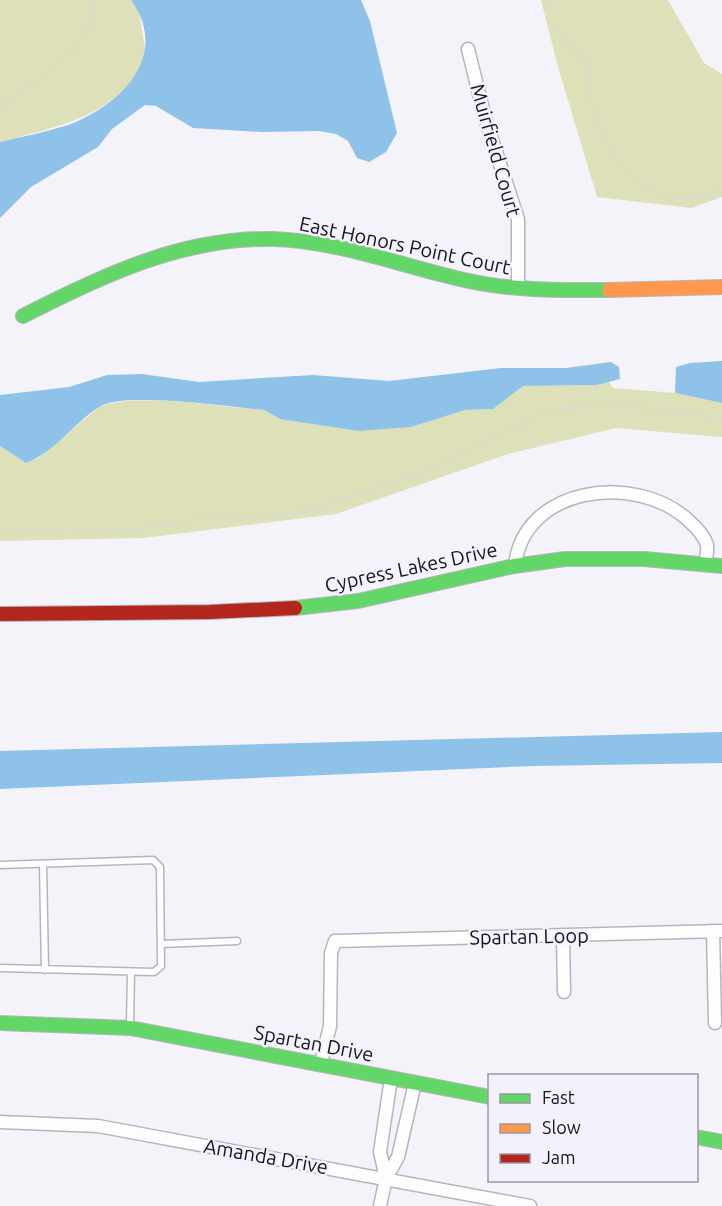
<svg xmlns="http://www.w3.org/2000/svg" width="722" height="1206" viewBox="0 0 722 1206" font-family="Ubuntu,sans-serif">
<rect width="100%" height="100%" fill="#f4f3f9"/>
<path fill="#dee0b9" d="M0 0H131L139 11 146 56C119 117 58 126 0 142Z
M541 0H668L704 63 722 74V197L691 208 597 197 558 67Z
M609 382 613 388 675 393 722 403V437L616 428 508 454 336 514 143 538 0 541V446L26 463 39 458 99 407C134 392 222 407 264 410L280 419 411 427 465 410 493 409 523 386 597 385Z"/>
<path fill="#8fc2e8" d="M131 0H361L370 21 397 133 386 152 369 162 357 158 348 141 336 134 319 131 262 132 193 128 156 106 145 105 112 129 98 147 31 187 0 218V142C24 136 53 131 76 122 126 100 169 53 131 0Z
M722 361V403L675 393 676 367 690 363Z
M611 362 619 367 620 379 597 385 523 386 493 409 465 410 411 427 359 431 280 419 264 410C230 407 123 391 99 407 73 424 55 452 26 463L0 446V395L69 387 107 375 142 374 199 382 313 375 389 381 501 368H566Z
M722 732V763L534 766 0 789V751Z"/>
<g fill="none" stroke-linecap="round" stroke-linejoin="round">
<g stroke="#b6b5bc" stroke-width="9">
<path id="lane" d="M0 865 153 860 160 867 161 966 154 972 0 968
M43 865 45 970
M161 944 237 941
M130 1025 131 972"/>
</g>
<g stroke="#b6b5bc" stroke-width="15">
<path id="street" d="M468 49 485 118 518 219V288
M515 566C523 486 636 472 688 520 696 527 704 535 707 545 708 551 706 558 705 564
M713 931 715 1023
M563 936 564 992
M321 1063 330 1026 331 953 335 941 722 931
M0 1122 98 1126 530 1206
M386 1178 380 1152 391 1078
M380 1206 386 1178 398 1157 415 1083"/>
</g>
<g stroke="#b6b5bc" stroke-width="16">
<path id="fast" d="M23 316C101 276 183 237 273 239 340 241 404 267 469 281 515 291 562 290 609 290
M295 608 358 601 514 566 565 559H644L722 566
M0 1023 130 1028 490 1097
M696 1137 722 1142"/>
</g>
<g stroke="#b6b5bc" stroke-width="16">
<path id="slow" d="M609 290 722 287"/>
</g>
<g stroke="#b6b5bc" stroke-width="16">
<path id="jam" d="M0 614 210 612 295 608"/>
</g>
<path stroke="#dadadc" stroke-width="2" stroke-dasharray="3 3" stroke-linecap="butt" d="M550 0C548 30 559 33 578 54 581 57 585 61 587 65 592 80 589 99 595 115 614 172 659 218 722 190
M0 106C36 79 93 49 94 0
M0 530 138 529 216 516 251 517 305 512 421 473 552 410 618 404 722 418"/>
<use href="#lane" stroke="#fdfdfe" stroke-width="6"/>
<use href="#street" stroke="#fdfdfe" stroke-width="12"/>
<use href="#fast" stroke="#63d668" stroke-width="14"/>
<use href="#slow" stroke="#ff974d" stroke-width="14"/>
<use href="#jam" stroke="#b3261e" stroke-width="14"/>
</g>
<g text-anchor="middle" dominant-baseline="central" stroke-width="5" stroke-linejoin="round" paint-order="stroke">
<g font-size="20" fill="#17151e" stroke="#f3f1fb">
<text transform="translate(496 150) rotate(74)">Muirfield Court</text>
<text transform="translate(405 245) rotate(12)">East Honors Point Court</text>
<text transform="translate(411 567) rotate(-12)">Cypress Lakes Drive</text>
<text transform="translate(529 936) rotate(-1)">Spartan Loop</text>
<text transform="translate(314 1043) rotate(11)">Spartan Drive</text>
<text transform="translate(266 1156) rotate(10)">Amanda Drive</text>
</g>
</g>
<rect x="488" y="1074" width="210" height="108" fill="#f3f1fb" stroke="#9b99a3" stroke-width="1.5"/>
<rect x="500" y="1094" width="30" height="9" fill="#63d668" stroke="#9b99a3" stroke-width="1.5"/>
<text x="542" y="1104" font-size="18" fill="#17151e">Fast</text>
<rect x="500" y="1124" width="30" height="9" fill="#ff974d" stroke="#9b99a3" stroke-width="1.5"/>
<text x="542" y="1134" font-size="18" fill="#17151e">Slow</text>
<rect x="500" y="1154" width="30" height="9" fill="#b3261e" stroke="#9b99a3" stroke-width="1.5"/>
<text x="542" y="1164" font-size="18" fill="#17151e">Jam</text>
</svg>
